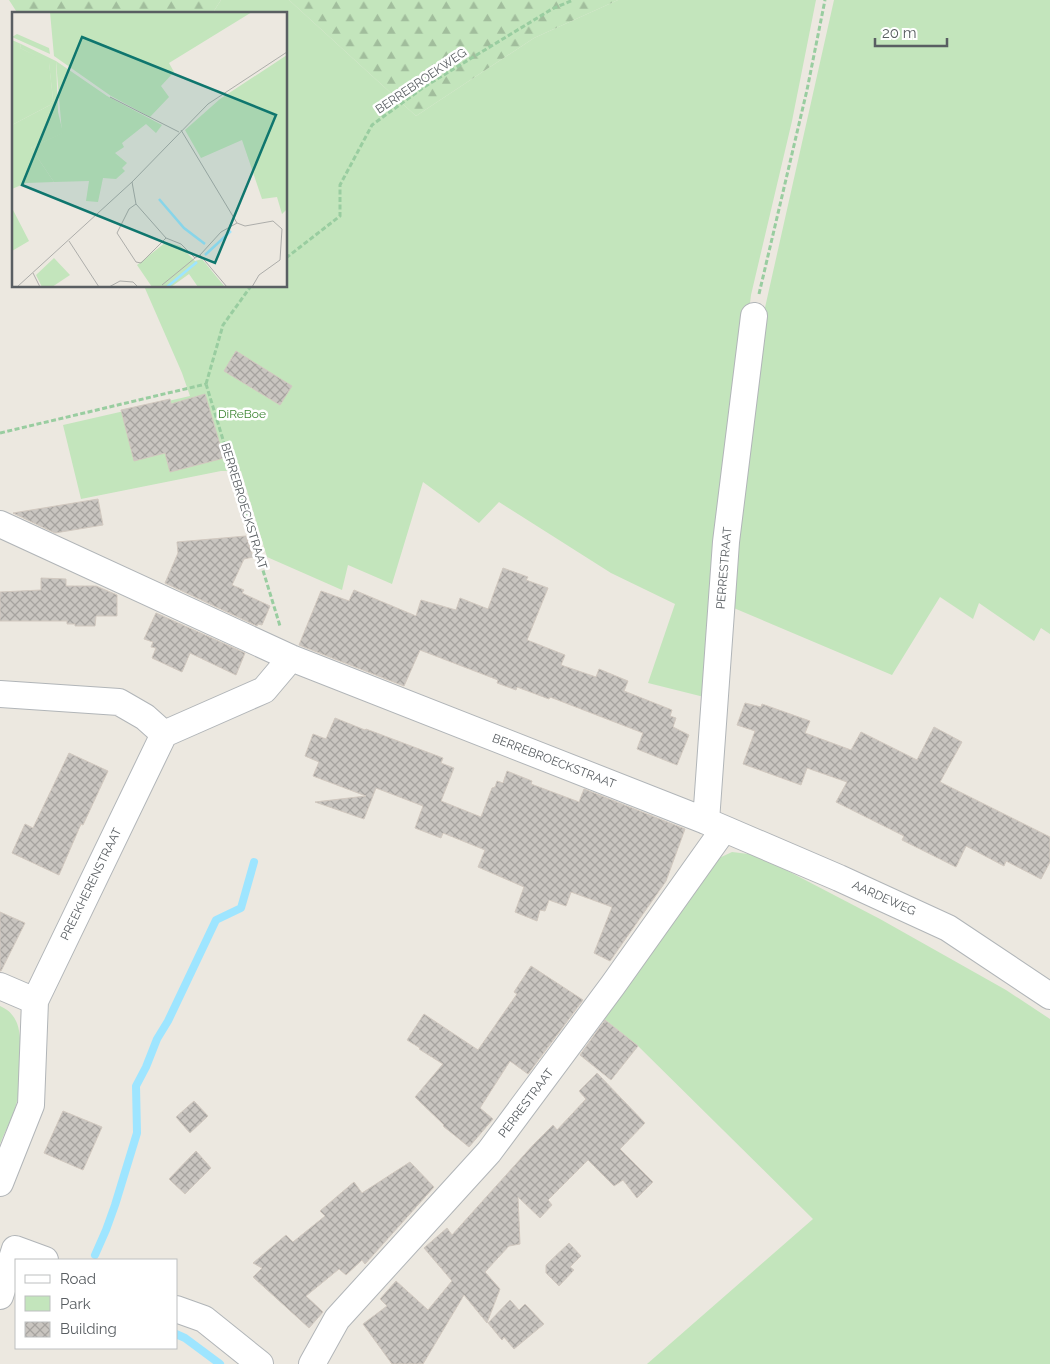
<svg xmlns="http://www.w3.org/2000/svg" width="1050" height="1364" viewBox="0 0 1050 1364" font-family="Raleway,sans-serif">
<defs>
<pattern id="forest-firs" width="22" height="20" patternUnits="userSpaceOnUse" patternTransform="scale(1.25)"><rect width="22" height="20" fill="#c3e5bc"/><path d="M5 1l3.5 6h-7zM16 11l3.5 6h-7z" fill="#a1bd9c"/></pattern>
<pattern id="building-cross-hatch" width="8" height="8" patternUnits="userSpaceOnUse" patternTransform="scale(1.25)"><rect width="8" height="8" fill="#c9c5c0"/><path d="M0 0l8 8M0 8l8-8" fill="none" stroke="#a6a39f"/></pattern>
</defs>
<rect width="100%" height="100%" fill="#ece8e0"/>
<path fill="#c3e5bc" d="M221 0H289L416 116 534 38 618 0H816L792 121 751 295 723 518 708 698 648 683 675 604 611 573 499 502 479 523 423 482 392 584 348 565 342 590 267 557 241 471H221L81 499 63 425 190 396 182 373 144 286H286V14H212Z
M834 0H1050V634L1041 628 1034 641 979 603 973 619 940 597 892 675 729 606 762 321Z
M732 852 757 855 880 919 1006 990 1050 1019V1364H647L813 1219 638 1046 603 1018 698 888 717 859Z
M0 1006C8 1010 12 1013 16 1021 24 1036 21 1089 16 1105 12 1119 5 1131 0 1144Z"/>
<path fill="url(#forest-firs)" d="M9 0H221L212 14H18Z
M289 0H618L534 38 416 116Z"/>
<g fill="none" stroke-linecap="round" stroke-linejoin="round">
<path stroke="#9ee5ff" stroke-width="8" d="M95 1255 106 1230 115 1205 137 1133 136 1086 146 1067 157 1039 168 1021 216 920 241 908 254 862
M176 1334 185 1338 220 1364"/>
</g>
<path fill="url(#building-cross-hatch)" stroke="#d1c8bf" d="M236 351 292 386 280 405 224 371Z
M205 394 224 458 170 472 165 453 134 461 121 410 170 399 171 404Z
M98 499 103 525 55 533 13 513Z
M246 536 253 557 244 559 232 585 244 590 242 593 270 606 262 625 258 624 257 626 165 583 178 553 177 542Z
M503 568 528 577 526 580 548 588 527 640 565 655 561 665 596 677 599 669 628 681 624 691 672 710 670 716 676 718 673 727 689 735 677 765 637 749 643 733 550 697 549 699 517 687 516 690 497 683 498 680 420 650 404 686 299 645 321 591 349 601 354 590 416 616 421 600 456 610 460 598 488 609Z
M41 578 66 579V586H96L117 595V616H96L95 626H75V624H67V621H0V592L41 590Z
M156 613 245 653 236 675 190 653 182 672 152 658 156 648 151 647 153 642 144 639Z
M745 703 761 707 762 704 810 721 805 733 851 750 861 732 917 760 934 727 962 742 940 782 1050 837V862L1041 879 1006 861 1004 866 966 846 956 867 902 840 904 836 836 802 847 782 807 768 801 785 743 764 755 731 737 725Z
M335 718 365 730 366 729 443 758 441 763 454 768 441 801 481 817 492 788 495 787 497 781 503 783 507 771 532 781 531 784 579 802 584 789 685 829 666 881 610 961 594 953 612 907 571 892 566 906 549 900 545 911 540 910 537 921 515 912 524 887 478 867 485 850 443 833 441 838 415 828 423 806 376 788 364 819 315 802 366 796 313 776 319 762 305 756 313 734 326 739Z
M69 753 108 771 83 825 81 824 59 875 12 853 25 824 33 828Z
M0 912 25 923 1 971H0Z
M531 966 583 1000 528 1074 510 1061 480 1108 493 1119 469 1147 443 1126 444 1125 415 1097 443 1064 419 1049 420 1048 407 1040 424 1014 478 1050 517 994 514 992Z
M605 1020 638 1046 611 1080 580 1055Z
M597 1073 645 1123 620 1149 653 1182 637 1198 623 1180 614 1186 588 1160 548 1200 552 1205 540 1218 518 1197 520 1244 509 1246 485 1272 500 1289 487 1323 464 1295 423 1364H392L363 1324 387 1306 380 1299 396 1281 428 1310 452 1281 424 1248 447 1228 452 1235 534 1144 553 1125 557 1130 586 1099 579 1091Z
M194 1101 208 1116 190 1133 176 1117Z
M63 1111 102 1127 83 1170 44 1153Z
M196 1151 211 1168 185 1194 169 1179Z
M410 1162 434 1187 365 1264 362 1260 346 1275 339 1269 306 1296 323 1312 309 1328 253 1277 262 1268 253 1263 286 1235 293 1242 325 1216 320 1211 354 1182 362 1193Z
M569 1243 581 1256 570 1267 574 1270 559 1286 546 1273V1265Z
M510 1300 519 1310 525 1304 544 1324 514 1349 504 1337 502 1340 488 1323Z"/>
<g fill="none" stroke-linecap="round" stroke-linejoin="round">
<g stroke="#b1b5b8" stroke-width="28">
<path id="minor" d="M0 524 291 658 706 821 839 878 948 928 1050 996
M0 694 119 702 145 717 164 734
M706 821 726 542 754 316
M0 986 35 1001
M0 1183 31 1105 35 1001 164 734 264 690 291 658
M0 1296 15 1249 45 1260
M176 1309 204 1319 260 1364
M312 1364 337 1319 489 1152 613 985 724 829"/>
</g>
<path stroke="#99cda0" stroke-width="3" stroke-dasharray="5 2.5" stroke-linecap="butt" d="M286 258 340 216V185L372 125 424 87 552 9 573 0
M759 294 807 90 825 0
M206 384 280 626
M206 384 223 325 251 286
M0 433 206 384"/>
<use href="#minor" stroke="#fff" stroke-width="26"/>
</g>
<g text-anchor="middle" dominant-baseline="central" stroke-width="5" stroke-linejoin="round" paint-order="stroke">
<g font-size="12" fill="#595e62" stroke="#fff">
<text transform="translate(421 81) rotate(-34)">BERREBROEKWEG</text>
<text transform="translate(244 506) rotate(73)">BERREBROECKSTRAAT</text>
<text transform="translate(724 568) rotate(-85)">PERRESTRAAT</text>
<text transform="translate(554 761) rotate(21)">BERREBROECKSTRAAT</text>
<text transform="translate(91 884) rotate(-64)">PREEKHERENSTRAAT</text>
<text transform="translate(884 898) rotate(24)">AARDEWEG</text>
<text transform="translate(526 1103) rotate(-53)">PERRESTRAAT</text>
</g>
<g font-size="12" fill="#3e8634" stroke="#fff">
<text x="242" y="414">DiReBoe</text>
</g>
</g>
<g transform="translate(12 12)">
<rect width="275" height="275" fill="#ece8e0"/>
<path d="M38 0H240L157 51 162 60 149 74 157 85 138 105 99 84 42 44ZM0 28 9 32 8 36 37 50 41 88 38 93 0 113ZM275 43V197L270 202 265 185 250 187 230 128 189 146 173 118 208 87ZM44 49 95 84 150 113 144 121 134 112 110 131 112 135 103 141 115 151 110 156 113 159 104 167 91 166 86 190 74 189 77 169 42 170 19 136 50 121ZM0 196 17 229 0 239ZM154 230 168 234 183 249 190 247 213 275H186L177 262 159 275H140L125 253ZM42 246 58 263 40 275H30L24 263Z" fill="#c3e5bc"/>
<path d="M5 22 37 36 38 42 0 25ZM9 32 44 49 46 100 51 121 19 136 42 170 14 171 0 177V113L38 93 41 88 37 51 8 36Z" fill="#c3e5bc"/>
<path fill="none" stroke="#9ee5ff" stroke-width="2.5" d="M147 187 172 216 193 232M193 243 219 219M155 275 185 250"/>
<path fill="none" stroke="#adadaa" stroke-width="1" d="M98 85 167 120M169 118 225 211M120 170 124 192 154 226 169 232 183 246 188 243M124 192 117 197 105 221 124 250 129 251 154 226M225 211 233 214 261 209 270 217 268 248 247 263 240 275M57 229 87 275M21 261 28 275M150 273 183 246M5 275 120 170 196 92 275 40M97 275 108 269 121 270 126 275M215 275 188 243 209 220 225 211"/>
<path fill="#0f766e" fill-opacity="0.15" stroke="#0f766e" stroke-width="2.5" d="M70 25 264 103 203 251 10 173Z"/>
<rect width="275" height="275" fill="none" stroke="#595e62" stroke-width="2.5"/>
</g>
<rect x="15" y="1259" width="162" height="90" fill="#ffffff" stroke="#bdbfc0"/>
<rect x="25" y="1275" width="25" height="8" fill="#ffffff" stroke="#bdbfc0"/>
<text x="60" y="1284" font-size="15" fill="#595e62">Road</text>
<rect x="25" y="1296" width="25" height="15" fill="#c3e5bc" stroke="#bdbfc0"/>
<text x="60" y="1309" font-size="15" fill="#595e62">Park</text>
<rect x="25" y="1322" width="25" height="15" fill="url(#building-cross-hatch)" stroke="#bdbfc0"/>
<text x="60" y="1334" font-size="15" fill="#595e62">Building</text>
<path d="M875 38v8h72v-8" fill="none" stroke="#595e62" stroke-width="2.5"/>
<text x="882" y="38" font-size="15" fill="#595e62" stroke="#ffffff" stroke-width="4" paint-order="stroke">20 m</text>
</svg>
